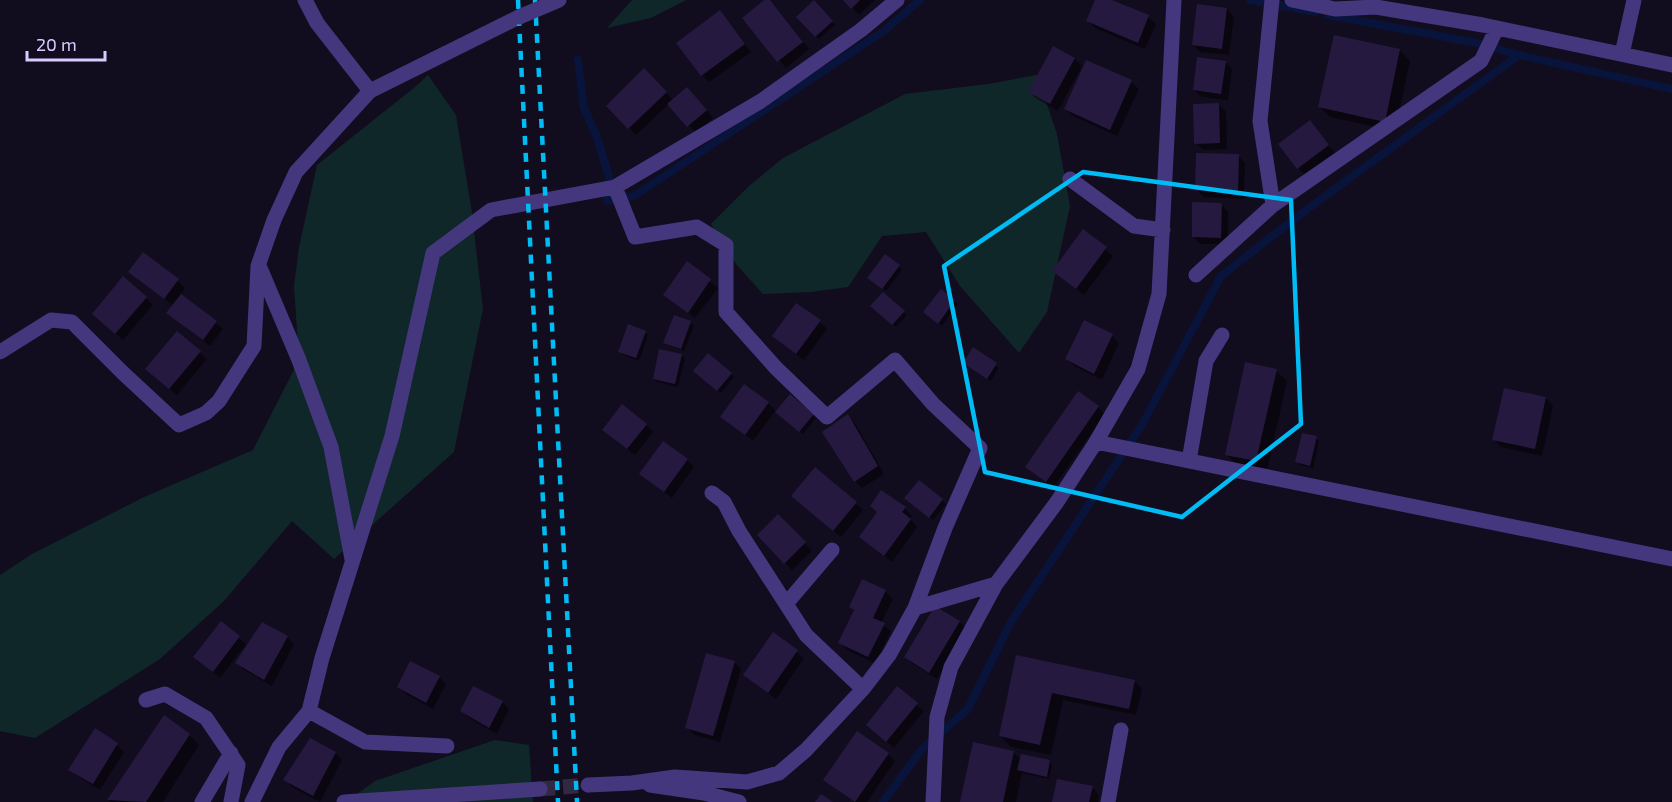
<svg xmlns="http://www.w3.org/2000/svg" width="1672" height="802" viewBox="0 0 1672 802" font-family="'Exo 2',sans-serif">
<rect width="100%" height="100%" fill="#120c1f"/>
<path fill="#102729" d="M632 0H686L651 18 607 28Z
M428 75 456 115 472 213 483 309 454 452 334 559 292 521 224 601 160 659 35 738 0 731V575L32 554 144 497 253 450 299 360 294 286 299 247 317 165 415 87Z
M1037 75 1057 134 1070 206 1047 312 1019 353 960 286 926 232 882 236 848 287 811 292 763 294 736 264 711 224 749 186 783 158 905 94 988 84Z
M495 740 529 745 533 802H346L375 781Z"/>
<path fill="#0007" d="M767 0 775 6 809 49 786 68 779 60Z
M845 0H875L859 15Z
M1096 0H1109L1148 17 1156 24 1145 49 1095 28 1088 21Z
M814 2 835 25 819 39 798 17Z
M1227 9 1234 17 1229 55 1200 52 1193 44Z
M727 20 751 52 709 82 702 75Z
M1335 37 1400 51 1410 61 1395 131 1330 117 1319 106Z
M1054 48 1075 59 1082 66 1058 111 1037 99 1029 92Z
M1087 62 1131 82 1139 89 1117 136 1073 116 1066 109Z
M1225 62 1232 69 1228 100 1202 97 1194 90Z
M644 70 674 101 694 96 713 118 696 133 669 104 636 135 608 106Z
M1218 104 1226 112 1227 149 1203 150 1196 143Z
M1310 122 1335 153 1305 175 1298 168Z
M1238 156 1245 163 1244 199 1204 197 1197 190Z
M1221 204 1228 212V244H1200L1193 236Z
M1084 232 1113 256 1084 295 1061 278Z
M143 254 178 281 185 288 180 295 223 329 210 346 168 313 174 306 137 279Z
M885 256 902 270 886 291 872 281Z
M687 263 718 288 695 318 665 294Z
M941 291 958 304 942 326 928 315Z
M883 294 907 315 896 327 872 306Z
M146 298 153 305 123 340 101 321Z
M820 322 827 329 804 360 781 343Z
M690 323 694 326 684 351 668 345 665 342Z
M645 332 648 335 639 361 623 355 620 351Z
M178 333 207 359 177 395 154 376Z
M1112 336 1119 343 1102 380 1074 366 1067 359Z
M973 350 999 368 991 381 968 366Z
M681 355 685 358 678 387 657 382 654 379Z
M1276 371 1287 381 1267 471 1237 465 1226 454Z
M698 374H731L734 377 721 393Z
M745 386 768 403 777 412 790 396 816 418 803 434 780 415 775 411 753 441 722 417Z
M1505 390 1546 398 1553 406 1542 456 1501 447 1494 440Z
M1098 407 1105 414 1053 488 1027 467Z
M848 416 855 423 884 474 862 488 855 481Z
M646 425 653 432 635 455 611 437Z
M1316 438 1319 441 1313 468 1300 465 1297 462Z
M687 460 694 467 672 498 641 474Z
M816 469 863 510 841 537 801 503Z
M920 482 946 504 933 520 910 501Z
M882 492 905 509 912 516 910 519 917 527 892 562 861 537 878 513Z
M778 516 812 551 792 570 759 535Z
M863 581 886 592 893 599 881 623 891 631 875 663 847 650 840 643 855 612 851 607Z
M936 608 959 622 967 629 937 679 913 664 906 657Z
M221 623 246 644 220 678 195 657Z
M773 634 804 658 776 699 745 675Z
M287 637 294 644 272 686 244 670 237 663Z
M734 662 741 669 720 742 694 735 687 727Z
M1059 666 1135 682 1142 689 1136 715 1063 700 1051 755 1011 747 1000 736Z
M439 677 446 684 433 709 406 694 399 686Z
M897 688 924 711 894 748 875 732Z
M502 702 509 709 497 734 469 718 462 711Z
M164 717 189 735 199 745 163 802H110L109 800Z
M117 745 124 752 100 790 77 776 70 769Z
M1013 752 1021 760 1049 761 1052 765 1049 779 1022 773 1016 802H961Z
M335 753 342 760 320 802 292 787 285 779Z
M888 754 895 761 867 802H854L825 780Z
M1092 787 1099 795 1098 802H1054Z"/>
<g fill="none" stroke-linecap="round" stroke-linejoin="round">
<path stroke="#09143c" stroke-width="8" d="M1250 0 1316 12
M1328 15 1477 43 1519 55
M578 60 584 108 597 137 609 177 607 201 634 196 884 31 920 0
M883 802 922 749 968 709 1011 622 1143 423 1221 276 1306 210 1519 55 1672 89"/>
</g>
<path fill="#261940" d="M764 0H770L803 42 777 62 742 18Z
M814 0 833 21 815 37 796 17Z
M843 0H860L851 9Z
M1095 0H1112L1149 15 1138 43 1086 21Z
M1197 4 1227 8 1222 49 1192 45Z
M720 10 745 44 701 76 676 43Z
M1334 35 1400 49 1385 122 1318 107Z
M1053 46 1075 58 1050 104 1028 92Z
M1197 57 1226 61 1221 94 1193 90Z
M1086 60 1132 80 1110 130 1064 109Z
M644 68 667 92 628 129 606 106Z
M687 87 707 110 687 127 667 104Z
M1219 103 1220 143 1194 144 1193 104Z
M1310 120 1329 145 1297 169 1278 144Z
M1196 153 1239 154 1238 192 1195 191Z
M1192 202 1222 203 1221 238 1192 237Z
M1083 229 1107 247 1076 289 1052 271Z
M143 252 179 279 164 299 128 272Z
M885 254 900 265 882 289 867 278Z
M687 261 711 279 688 313 663 295Z
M123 276 147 297 115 334 92 314Z
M941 289 955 300 938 324 923 312Z
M883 292 905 311 892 325 870 306Z
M181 294 217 321 203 340 166 313Z
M796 303 821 320 796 354 772 336Z
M674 315 691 321 681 349 663 343Z
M1084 320 1113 334 1094 374 1065 359Z
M628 324 646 331 636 358 618 352Z
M177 331 201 351 169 389 145 369Z
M973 347 997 363 987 379 963 363Z
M659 349 682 354 675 384 653 379Z
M708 353 732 373 717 391 693 371Z
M1245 362 1277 369 1256 461 1225 455Z
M744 384 769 402 745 435 720 417Z
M1504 388 1546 397 1535 449 1492 440Z
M1078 391 1099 406 1046 482 1025 467Z
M790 394 814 414 799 432 775 412Z
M622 404 647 424 627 449 602 430Z
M848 414 878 466 854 482 822 432Z
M1302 433 1317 436 1310 466 1295 462Z
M663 441 688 459 664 492 639 474Z
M815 467 857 502 833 531 791 496Z
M919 480 943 499 929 518 904 498Z
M881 490 906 507 902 512 911 519 884 556 859 537 877 512 870 506Z
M778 514 806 542 784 564 757 535Z
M862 579 886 590 873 618 885 623 868 657 838 643 854 610 849 607Z
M935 606 960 621 929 673 904 657Z
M221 621 240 636 213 672 193 657Z
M262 622 288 636 264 680 235 663Z
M773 632 798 650 768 693 743 675Z
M706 653 735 661 713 736 685 728Z
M1016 655 1135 680 1129 709 1052 693 1040 745 999 736Z
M410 661 440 676 426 703 397 687Z
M473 686 503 701 489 728 460 711Z
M897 686 918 703 886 742 866 725Z
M164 715 190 734 146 802 107 800Z
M95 728 118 743 93 784 68 770Z
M857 731 889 753 855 802 823 780Z
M310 738 336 752 313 796 283 780Z
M973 742 1014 751 1003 802H960Z
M1021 754 1050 760 1047 777 1017 770Z
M1057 779 1093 786 1089 802H1052Z
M821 794 833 802H815Z"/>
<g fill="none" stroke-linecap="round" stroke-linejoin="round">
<path stroke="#302941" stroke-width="15" stroke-dasharray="15 8" stroke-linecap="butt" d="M540 789 588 785"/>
<path stroke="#44377e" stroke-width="15" d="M305 0 317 23 370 91
M1292 0 1335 9 1376 7 1483 25 1672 65
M1622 54 1634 0
M1070 179 1134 226 1163 230
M615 187 635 237 697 227 726 245V312L776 368 827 417 895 360 933 404 980 448 945 528 915 608
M1273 205 1481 61 1497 28
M260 268 299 360 331 447 352 559
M1196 275 1273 205 1260 121 1272 0
M0 352 51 320 72 322 123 373 179 425 206 413 219 401 254 346 258 266 274 220 296 172 370 91 519 17
M1096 442 1672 559
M1189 461 1206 361 1222 335
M712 493 724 502 739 531 806 635 863 689
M786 604 832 550
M146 700 165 694 206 718 238 765 231 802
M309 711 365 742 447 746
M588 785 632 783 675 777 747 782 779 773 806 750 863 689 889 655 915 608 996 584
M650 785 704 793 739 802
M202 802 231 753
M252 802 279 747 309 711 322 658 392 436 433 253 491 210 615 187 761 101 861 30 897 0
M344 802 540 789
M933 802 937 717 951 667 996 584 1057 502 1096 442 1138 369 1159 294 1174 0
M1108 802 1121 730"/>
<path stroke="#01bbf5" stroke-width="4.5" stroke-dasharray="9 8" stroke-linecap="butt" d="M518 0 558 802
M535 0 577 802"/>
<path stroke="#44377e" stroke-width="15" d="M519 17 559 0"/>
</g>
<path fill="none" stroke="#01bbf5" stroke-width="4.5" stroke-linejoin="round" d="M1083 172 1291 200 1301 424 1182 517 985 472 944 266Z"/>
<path d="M27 51v9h78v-9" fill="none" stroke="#d8cbff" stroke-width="3"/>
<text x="36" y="51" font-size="18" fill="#d8cbff" stroke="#120c1f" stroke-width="4.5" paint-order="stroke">20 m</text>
</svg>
